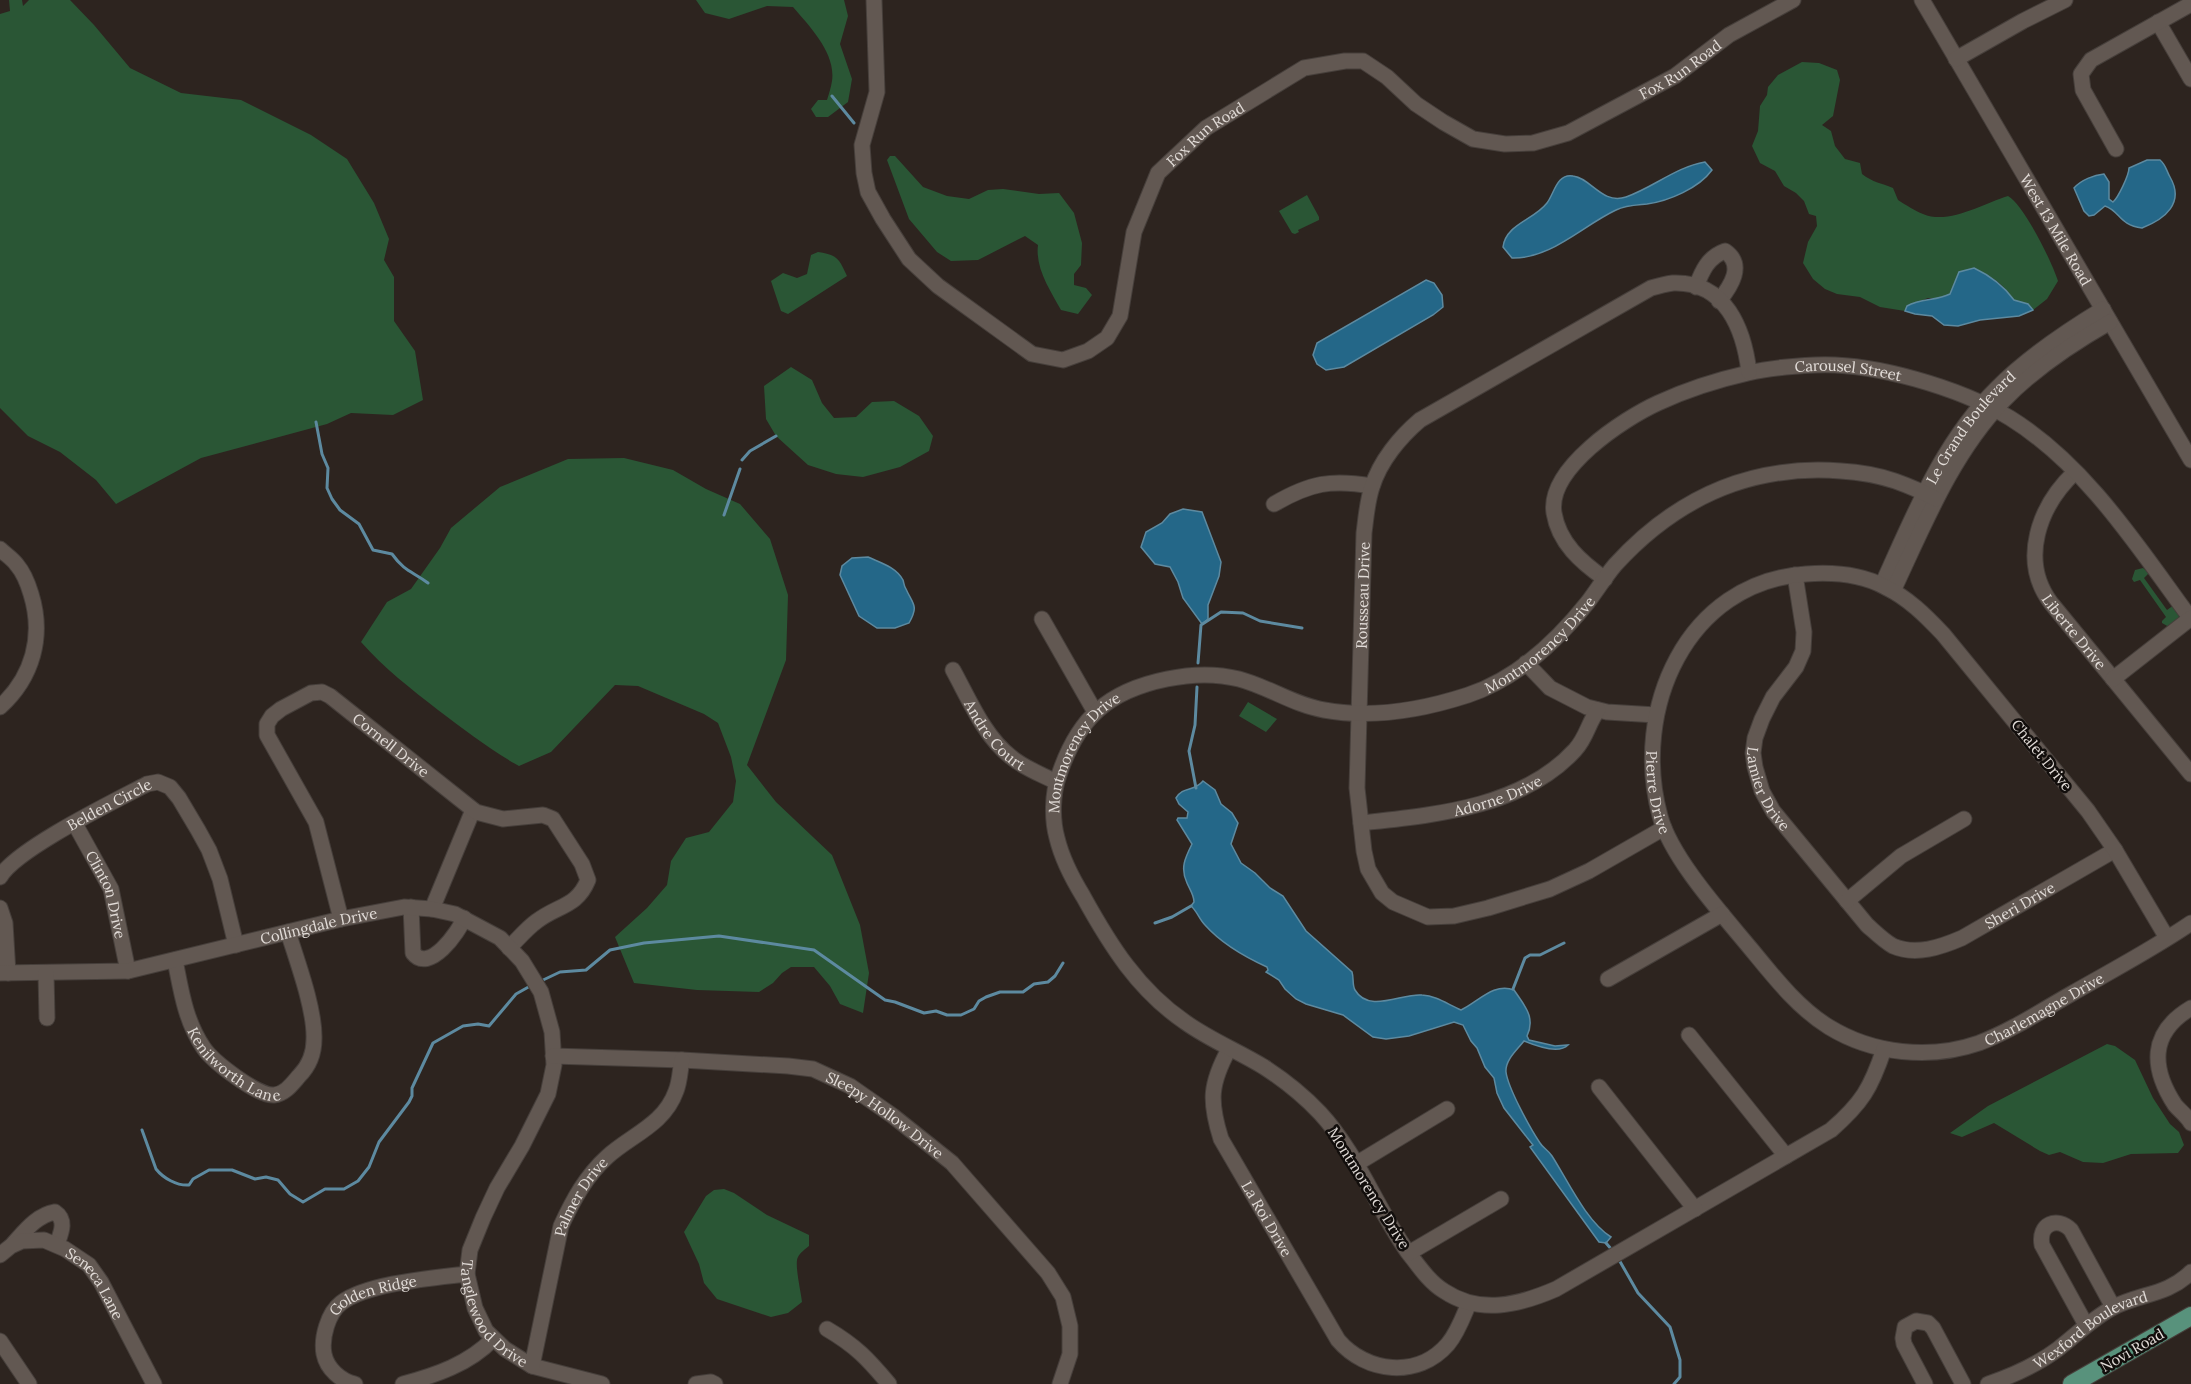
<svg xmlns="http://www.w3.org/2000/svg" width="2191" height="1384" viewBox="0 0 2191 1384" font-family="Lora,serif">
<rect width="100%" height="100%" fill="#2d241f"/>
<path fill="#2a5635" d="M9 0H22L23 6 29 0H70L94 25 130 68 181 93 241 100 311 135 347 159 374 203 389 239 384 260 394 277V321L415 351 423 400 393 415 351 413 327 424 201 458 116 504 96 480 60 452 28 436 0 408V14L10 11Z
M696 0H844L848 16 840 44 852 79 848 102 828 117H816L811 109 818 100H827C829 94 831 87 832 81 836 53 810 27 793 7L767 6 729 19 705 13Z
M1802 62 1819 63 1837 70 1840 80 1833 116 1822 125 1831 131 1835 146 1845 159 1860 163 1862 174C1872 182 1881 183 1893 188L1898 200C1906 205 1915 211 1923 214 1949 225 1982 204 2008 196 2024 205 2052 262 2058 281L2047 299 2033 310 2028 304 2014 300C1995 274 1990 276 1959 272L1950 294 1942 298H1928L1907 306 1905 311 1880 307 1860 297 1837 294 1825 289 1813 279 1803 263 1808 242 1817 226 1816 216 1809 214 1804 201 1796 193 1784 186 1775 171 1760 163 1752 146 1758 131 1760 106 1767 95 1768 87 1778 75Z
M890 156H895L923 187 947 196 969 199 988 190 1003 189 1039 194 1059 193 1074 213 1082 243 1081 265 1074 274V285L1086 288 1092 295 1078 314 1061 310C1050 290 1035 268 1038 245L1025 236 978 260 951 261 937 252 909 219 887 160Z
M1307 195 1319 217V220L1298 230 1299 232 1295 234 1292 233 1279 211Z
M818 252C838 255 839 259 847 276L788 314 781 311 771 281 783 273 797 278 807 274 811 255Z
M791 367 812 380 822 403 834 418 856 417 872 402 894 401 919 416 933 436 929 451 900 467 863 477 836 474 808 465 776 436 766 419 764 386Z
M624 458 673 470 706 489 740 504 770 539 788 595 786 660 747 765 776 802 832 855 860 925 869 973 863 1013 840 1004 830 986 814 967H791L782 973 773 983 759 992 697 990 634 983 615 937 647 908 667 885 671 861 686 838 709 832 733 802 736 781 731 757 718 723 704 714 638 686 615 685 551 752 519 766C490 750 465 730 438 710 411 689 384 668 361 642L387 602 411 589 440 548 451 528 500 487 568 459Z
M2143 568 2149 573 2144 578 2167 610 2174 605 2179 615V620L2169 627 2162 623V621L2166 617 2140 580 2134 582 2132 579 2135 570Z
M1248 702 1277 719 1266 732 1239 716Z
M2107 1044 2115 1046 2135 1060 2153 1098 2170 1124 2179 1132 2184 1145 2178 1153 2131 1154 2103 1163 2083 1162 2060 1152 2049 1155 2040 1151 1994 1123 1962 1137 1950 1133 1988 1106Z
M724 1189 734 1193 767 1215 809 1235V1246C805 1249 800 1253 798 1257 794 1263 801 1292 802 1302L788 1313 771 1317 717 1299 704 1283 699 1264 684 1232 706 1196 714 1190Z"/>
<path fill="#246788" stroke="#5d8aa0" stroke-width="1.5" d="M2147 160H2160C2166 165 2166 170 2170 177 2185 203 2165 219 2142 228 2119 225 2120 211 2105 206L2094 215 2089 216 2084 211 2074 188C2081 180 2094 175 2104 174L2109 182V199L2113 202C2118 198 2129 175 2129 168Z
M1705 162 1712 170C1699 188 1669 201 1647 204 1637 205 1626 205 1616 210 1582 226 1551 259 1512 258L1503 247C1506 224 1534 220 1547 203 1554 194 1557 173 1573 176 1591 178 1602 205 1626 197 1654 187 1676 167 1705 162Z
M1974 268C1991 276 2003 285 2014 300L2028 304 2033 310 2019 316 1980 320 1958 326 1944 325 1932 316 1915 314 1905 311 1907 306C1921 298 1936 301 1950 294L1959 272Z
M1426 280 1434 283 1442 295 1443 307 1433 315 1344 367 1326 370 1317 364 1313 355 1317 343Z
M1183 509 1202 512 1221 562 1219 576 1208 605V619L1202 624 1183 598 1178 582 1170 567 1155 564 1141 547 1146 532 1162 523 1170 514Z
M868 557C881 563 896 567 903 580 904 583 904 587 906 589 913 605 919 605 909 623L895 628H877L859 616 840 575 842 566 852 558Z
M1203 781 1215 790 1221 804 1232 813 1238 823 1231 844 1241 863 1255 873 1270 888 1283 896 1306 931 1352 972C1354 978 1352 985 1355 990 1369 1014 1402 993 1422 995 1437 996 1447 1004 1461 1010 1478 1002 1494 982 1514 990 1524 1005 1536 1017 1527 1036L1529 1040 1555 1046 1568 1045C1559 1054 1536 1046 1524 1041 1517 1050 1505 1060 1506 1072 1508 1088 1530 1128 1540 1143 1543 1148 1548 1150 1552 1156 1568 1181 1586 1221 1611 1237L1606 1243 1599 1242 1530 1147 1533 1145 1529 1140 1504 1108 1497 1093 1494 1078 1485 1067 1477 1048 1471 1041 1463 1025 1454 1022 1409 1036 1386 1039 1373 1037 1343 1015 1306 1004 1296 999 1285 989 1279 980 1266 972 1268 970 1267 967C1245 957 1221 943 1205 925 1199 919 1197 911 1191 906L1194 902C1194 895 1190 890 1187 883 1180 868 1185 858 1192 844L1177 820 1178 818H1187L1188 812 1179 804 1176 798C1183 786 1194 792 1203 781Z"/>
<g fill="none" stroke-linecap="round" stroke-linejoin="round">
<path stroke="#5d8aa0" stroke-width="3" d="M832 96 854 123
M316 422 322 454 328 468 327 488 332 499 340 510 359 524 373 550 392 554C405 572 412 571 428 583
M742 460 750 451 776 436
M724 515 740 469
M1198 663 1201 625 1221 612 1243 613 1260 621 1302 628
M1196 788 1189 751 1195 725 1197 687
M1155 923 1172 917 1191 906
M541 981 560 972 586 970 610 950 644 943 719 936 814 950 885 1000 895 1002 924 1013 936 1011 947 1015H961L974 1009 979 1001 986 997 1000 992H1023L1034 984 1048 982 1055 976 1063 963
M1513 989 1525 958 1530 955H1540L1564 943
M142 1130 156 1169C163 1178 177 1186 189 1185L193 1179 209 1170H232L255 1179 266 1177 278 1180 290 1194 303 1202 325 1189H344L358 1181 369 1167 379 1142 409 1102 412 1096V1088L433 1043 463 1026 478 1024 489 1026 516 994 532 985
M1606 1243 1612 1250
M1618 1258 1638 1293 1670 1327 1680 1360V1377L1674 1384"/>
<g stroke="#463f3b" stroke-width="17">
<g id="minor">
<path id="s1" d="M874 0 877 92 862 145 864 173 868 192 883 219 909 259 938 286 1032 354 1063 360 1088 351 1107 338 1120 316 1134 232 1158 173 1206 128 1304 68 1345 61H1363L1387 77 1416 104 1443 122 1473 139 1505 144 1533 143 1568 133 1675 76 1729 35 1793 0"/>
<path id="s2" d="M1922 0 2191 460"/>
<path d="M2158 22 2191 79"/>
<path d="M1956 59 2023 21 2065 0"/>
<path d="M2116 149 2083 90 2081 74 2091 60 2191 4"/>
<path d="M1696 287C1702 271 1708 257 1725 251 1745 265 1731 286 1719 301"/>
<path id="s3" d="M2075 472C2039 506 2019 560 2051 603L2191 774"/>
<path d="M1274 504C1310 483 1331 479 1372 486"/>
<path d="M0 549C5 554 13 559 17 565 24 573 28 584 31 594 44 636 33 677 0 707"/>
<path id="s4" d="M1795 575 1804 632 1803 651 1796 667 1773 697 1762 719 1755 738 1753 753 1755 767 1762 791 1773 811 1867 925C1875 932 1884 941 1893 946 1916 956 1941 947 1962 938L2115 850"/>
<path id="s5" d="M1605 579C1581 562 1559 543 1554 513 1547 469 1623 419 1658 403 1686 390 1717 380 1748 373 1769 368 1794 366 1815 365 1873 362 1960 388 2010 418 2087 466 2138 547 2191 619"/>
<path id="s6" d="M1882 585C1913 517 1942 442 1997 388 2028 357 2065 332 2103 309"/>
<path d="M1893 591C1924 525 1952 454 2003 401 2033 370 2073 343 2110 322"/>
<path d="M1042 619 1095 712"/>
<path d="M1526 663 1550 688 1587 707 1607 712 1656 715"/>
<path id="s7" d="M953 670C969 699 984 736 1011 757 1024 768 1041 774 1056 782"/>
<path d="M2113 679 2191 618"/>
<path id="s8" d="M1361 823C1434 815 1522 808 1575 750 1587 737 1588 723 1598 710"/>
<path id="s9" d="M75 824 111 889 128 971"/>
<path id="s10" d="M1664 828 1589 871 1550 889 1488 908 1454 916 1428 917 1393 902 1382 893 1368 869 1364 851 1357 788 1364 533C1366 518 1367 502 1372 487 1380 461 1400 437 1420 420L1651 288C1658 286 1666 284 1673 283 1726 281 1744 330 1749 372"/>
<path id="s11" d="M0 877C16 849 115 801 147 784L158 782 170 787 179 798 198 830 209 850 220 879 236 945"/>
<path d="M1847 901 1901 856 1964 819"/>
<path d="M411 907 413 953C429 974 459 932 464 918"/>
<path d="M0 908 5 923 8 973"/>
<path d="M432 909 473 810"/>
<path id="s12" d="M341 919 316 822 267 735V724L272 716 281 709 311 693 322 692 330 696 476 812 503 819 543 815 553 819 582 864 588 880C577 907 558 905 537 921 527 928 518 939 509 948"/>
<path id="s13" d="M2167 938 2115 850 2088 811 1943 634C1925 615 1908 598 1885 587 1861 574 1832 572 1806 574 1686 582 1631 710 1660 816 1671 858 1723 915 1751 949 1774 977 1798 1008 1829 1027 1873 1054 1930 1060 1979 1043 2011 1031 2041 1011 2071 994 2111 971 2153 949 2191 923"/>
<path id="s14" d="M175 960C181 990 185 1020 203 1047 212 1061 257 1096 274 1095 285 1094 292 1084 299 1076 309 1066 314 1053 314 1039 315 1009 297 961 288 932"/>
<path id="s15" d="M0 973 128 971 341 919 404 907 432 909 455 914 500 938 522 961 541 992 552 1032 554 1065 548 1094 522 1146 497 1188 483 1218 470 1250 467 1274 475 1308 486 1331 505 1349 532 1366 602 1384"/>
<path d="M46 973 47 1018"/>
<path d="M1608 979 1722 914"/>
<path d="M2191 1008C2149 1033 2151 1068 2175 1105 2180 1111 2187 1116 2191 1123"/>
<path d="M1689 1035 1786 1156"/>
<path id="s16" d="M1229 1049C1210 1084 1209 1101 1221 1139L1338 1340C1366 1373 1418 1379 1448 1344 1458 1332 1463 1317 1469 1303"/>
<path id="s17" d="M1884 1049C1871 1088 1862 1103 1831 1130L1556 1289C1519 1305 1480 1315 1444 1291 1429 1282 1418 1265 1407 1251 1376 1207 1357 1153 1320 1113 1303 1095 1284 1080 1264 1067 1238 1051 1210 1040 1185 1022 1138 990 1110 945 1083 896 1072 878 1062 859 1057 838 1052 820 1052 794 1059 775 1078 718 1108 691 1167 679 1191 674 1215 673 1239 679 1269 687 1294 705 1324 710 1373 719 1422 710 1468 695 1516 679 1557 641 1588 602 1597 590 1605 577 1615 565 1676 498 1750 464 1841 471 1859 472 1877 475 1895 481 1909 486 1923 492 1936 499"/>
<path id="s18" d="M553 1056 682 1060 788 1066 813 1069 850 1086 893 1116 952 1163 1048 1273 1063 1297 1070 1326V1354L1060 1384"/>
<path d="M1599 1087 1695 1209"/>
<path d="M1356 1164 1447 1109"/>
<path d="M13 1244C25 1231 37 1215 55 1212 67 1220 61 1233 57 1244"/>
<path d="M1409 1253 1501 1199"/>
<path id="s19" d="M0 1255 11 1246 22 1241 44 1240 65 1249 89 1265 101 1282 154 1384"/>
<path d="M2086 1325 2042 1245C2038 1224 2057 1216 2071 1230L2113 1307"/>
<path d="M827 1329C856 1346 868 1359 889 1384"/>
<path d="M0 1341 29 1384"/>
<path id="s20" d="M532 1366 561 1226C573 1200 586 1176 607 1157 631 1135 664 1125 676 1091 680 1081 680 1070 682 1060"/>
<path id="s21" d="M355 1384C341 1381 327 1369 324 1354 321 1338 328 1313 341 1303 367 1283 434 1278 467 1274"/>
<path d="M403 1384C436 1375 469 1364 493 1339"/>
<path d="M696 1384 711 1382 715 1384"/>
<path d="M1925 1384 1904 1344 1903 1338 1905 1327 1916 1321 1928 1323 1933 1328 1963 1384"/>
<path id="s22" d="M1988 1384C2012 1376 2038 1364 2058 1349 2076 1335 2092 1319 2112 1308 2140 1293 2167 1296 2191 1272"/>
</g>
</g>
<g stroke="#463f3b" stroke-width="20">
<path id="major" d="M2072 1384 2191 1316"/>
</g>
<use href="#minor" stroke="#625852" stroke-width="15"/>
<use href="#major" stroke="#58927c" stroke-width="18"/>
</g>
<g text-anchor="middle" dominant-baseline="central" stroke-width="5" stroke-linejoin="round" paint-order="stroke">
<g font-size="15" fill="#e2dcd8" stroke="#120e0c">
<text stroke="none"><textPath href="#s1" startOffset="1286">Fox Run Road</textPath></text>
<text stroke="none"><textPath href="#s1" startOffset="746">Fox Run Road</textPath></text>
<text stroke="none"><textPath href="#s2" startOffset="266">West 13 Mile Road</textPath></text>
<text stroke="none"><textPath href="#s5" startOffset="441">Carousel Street</textPath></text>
<text stroke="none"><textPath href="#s6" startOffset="182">Le Grand Boulevard</textPath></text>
<text stroke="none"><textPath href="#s10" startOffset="610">Rousseau Drive</textPath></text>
<text stroke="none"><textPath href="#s3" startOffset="183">Liberte Drive</textPath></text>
<text stroke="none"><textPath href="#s17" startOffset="1758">Montmorency Drive</textPath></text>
<text stroke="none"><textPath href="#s7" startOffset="78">Andre Court</textPath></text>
<text stroke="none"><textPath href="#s12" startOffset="364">Cornell Drive</textPath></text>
<text transform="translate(2042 755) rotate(51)">Chalet Drive</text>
<text stroke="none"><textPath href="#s17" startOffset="1238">Montmorency Drive</textPath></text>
<text stroke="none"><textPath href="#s4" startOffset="231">Lamier Drive</textPath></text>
<text stroke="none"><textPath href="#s13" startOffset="834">Pierre Drive</textPath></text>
<text stroke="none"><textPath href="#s8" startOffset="140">Adorne Drive</textPath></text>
<text stroke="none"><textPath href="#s11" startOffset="132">Belden Circle</textPath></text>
<text stroke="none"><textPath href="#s9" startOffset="78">Clinton Drive</textPath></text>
<text stroke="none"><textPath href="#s4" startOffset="573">Sheri Drive</textPath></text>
<text stroke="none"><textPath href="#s15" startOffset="324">Collingdale Drive</textPath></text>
<text stroke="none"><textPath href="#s13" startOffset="1360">Charlemagne Drive</textPath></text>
<text stroke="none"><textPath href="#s14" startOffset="128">Kenilworth Lane</textPath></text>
<text stroke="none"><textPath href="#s18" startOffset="346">Sleepy Hollow Drive</textPath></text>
<text transform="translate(1369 1188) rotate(58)">Montmorency Drive</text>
<text stroke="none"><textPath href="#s20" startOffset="178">Palmer Drive</textPath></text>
<text stroke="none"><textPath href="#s16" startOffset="186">La Roi Drive</textPath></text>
<text stroke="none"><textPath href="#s19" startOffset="118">Seneca Lane</textPath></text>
<text stroke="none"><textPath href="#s21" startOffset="134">Golden Ridge</textPath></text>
<text stroke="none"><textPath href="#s15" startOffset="934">Tanglewood Drive</textPath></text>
<text stroke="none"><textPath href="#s22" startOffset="117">Wexford Boulevard</textPath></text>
<text transform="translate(2132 1350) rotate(-30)">Novi Road</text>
</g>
</g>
</svg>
